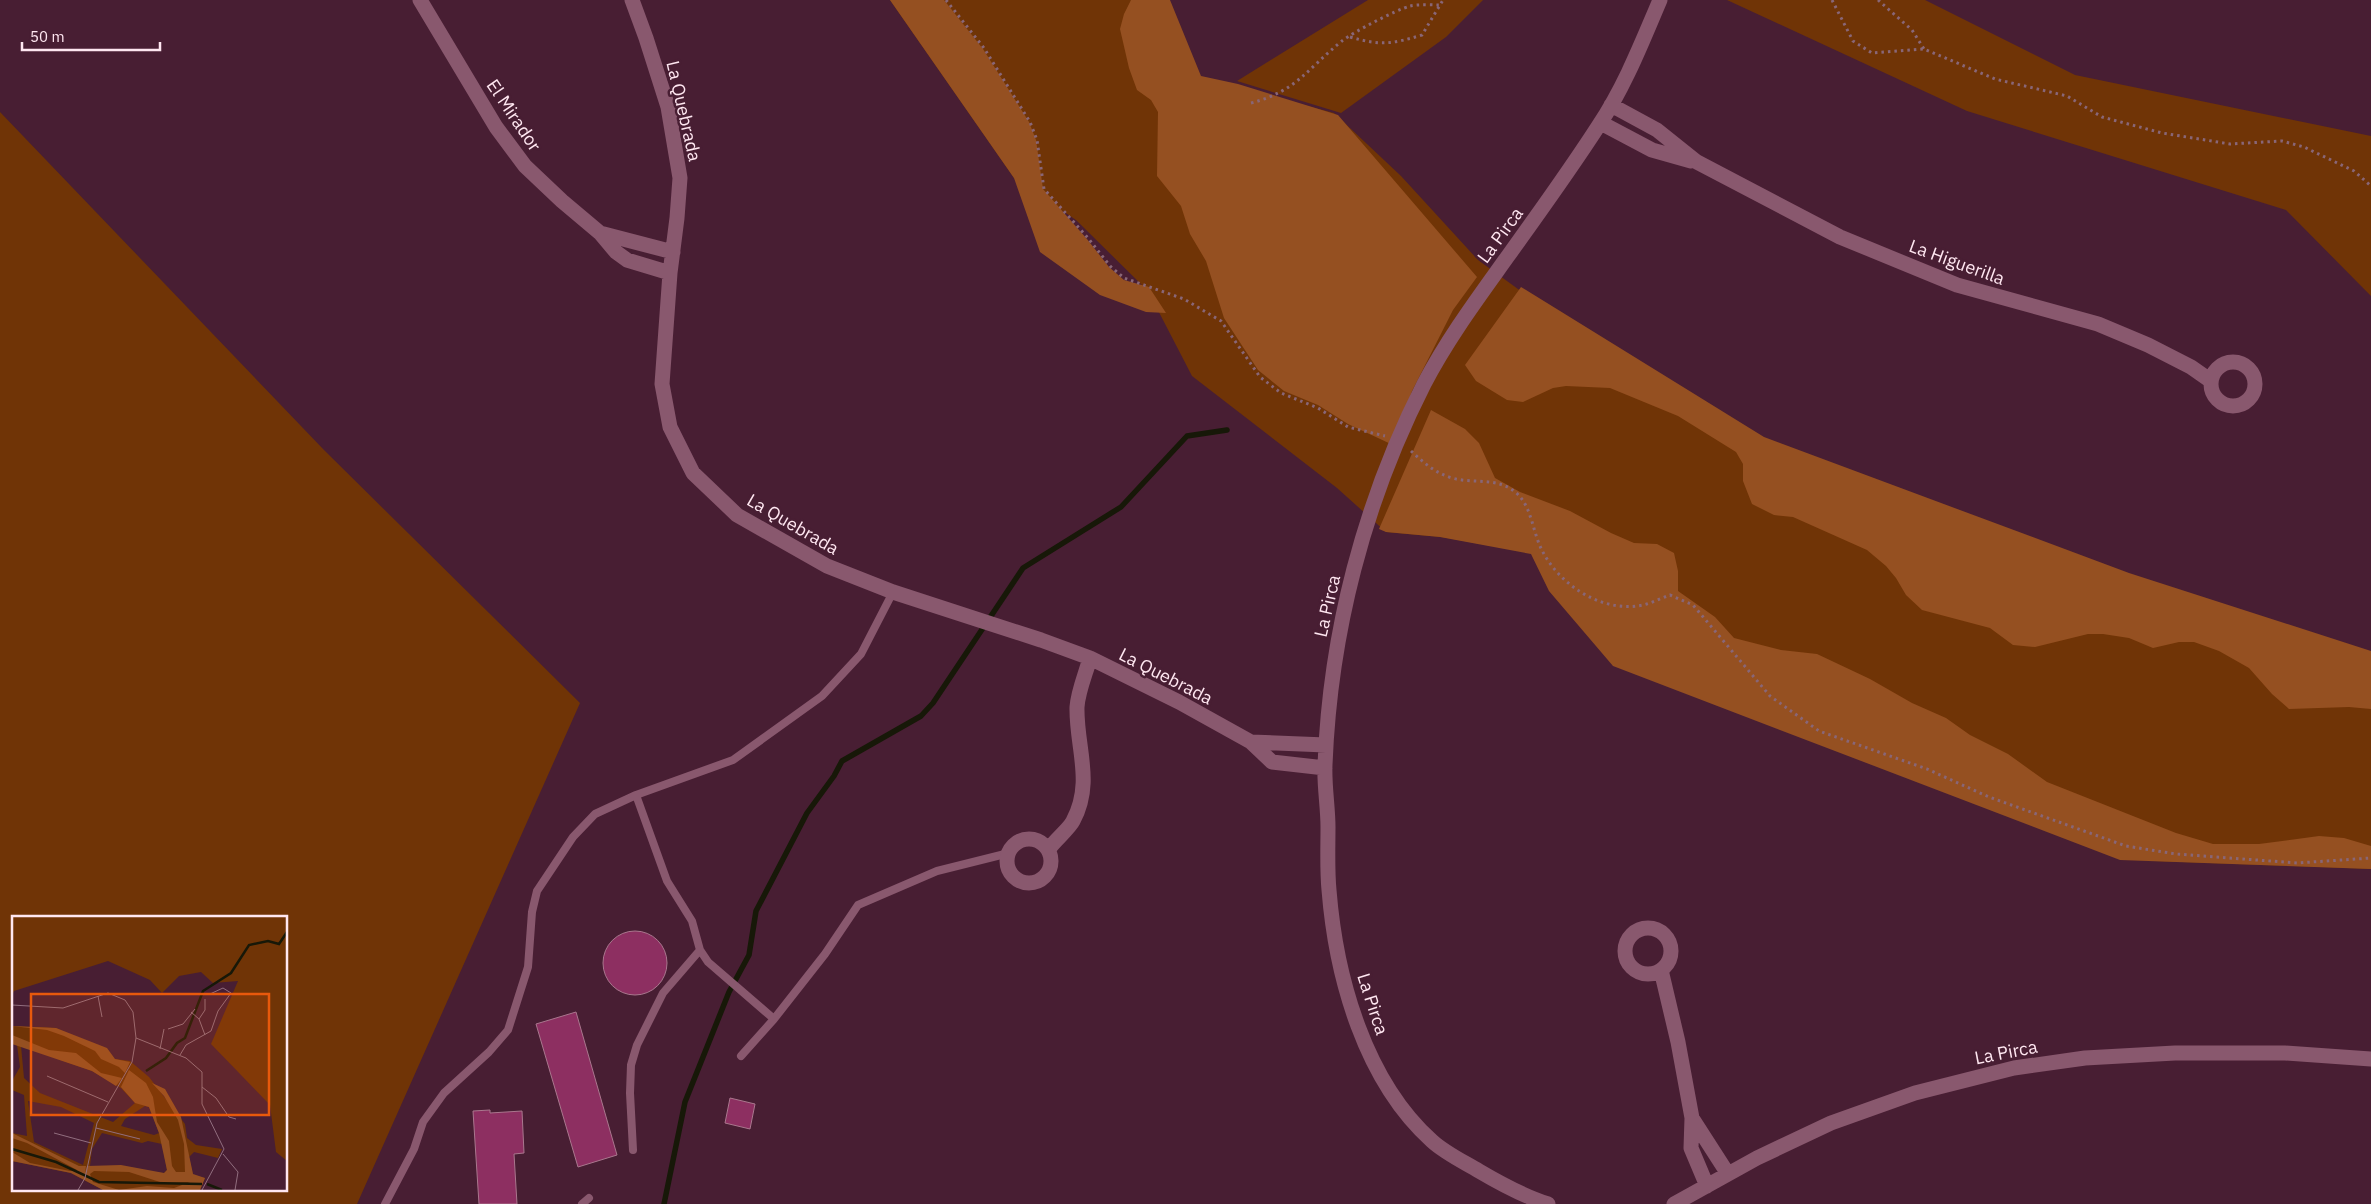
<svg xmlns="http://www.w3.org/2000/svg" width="2371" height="1204" viewBox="0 0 2371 1204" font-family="'IBM Plex Sans',sans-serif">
<rect width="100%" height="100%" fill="#481e33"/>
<path fill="#703406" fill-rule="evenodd" d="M890 0H1167L1199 77 1334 113 1401 176 1478 260 1518 289 1762 437 2218 607 2371 655V869L2155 861 1532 553 1441 537 1386 532 1337 488 1192 376 1148 291 1076 220 1014 178Z
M1368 0H1483L1446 37 1341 113 1237 81Z
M1727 0H1925L2075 75 2371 136V296L2286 210 1967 111Z
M0 112 324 450 580 703 357 1204H0ZM14 918H286V1190H14Z"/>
<path fill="#955021" d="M890 0H944L983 49 1029 122 1036 140 1043 189 1087 239 1109 267 1124 280 1149 287 1166 313 1146 312 1100 295 1040 252 1014 178Z
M1131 0H1170L1201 76 1238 84 1338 115 1477 277 1453 310 1412 391 1393 445 1348 424 1318 405 1284 391 1258 370 1224 318 1206 261 1190 234 1181 206 1157 176 1158 112 1151 100 1137 90 1129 68 1120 29 1124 14Z
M1521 287 1764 437 2129 573 2371 651V709L2349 707 2289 709 2272 694 2249 668 2219 651 2194 642H2179L2153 648 2129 638 2103 634H2088L2035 647 2013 645 1990 628 1922 610 1906 595 1896 578 1886 566 1867 550 1793 517 1774 515 1752 504 1743 481V464L1736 452 1678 416 1610 388 1566 386 1553 388 1523 402 1507 400 1476 381 1465 365Z
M1431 410 1465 429 1479 443 1495 478 1520 492 1570 511 1611 533 1634 543 1657 544 1674 553 1678 571V591L1715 617 1734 638 1781 650 1817 654 1870 679 1912 703 1946 718 1970 735 2008 754 2047 782 2176 833 2213 844H2259L2319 836 2344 838 2371 846V869L2120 860 1613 666 1549 591 1531 554 1440 537 1386 532 1379 529Z"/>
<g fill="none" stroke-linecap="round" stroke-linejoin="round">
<path stroke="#171808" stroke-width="5.5" d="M664 1204 685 1102 729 992 749 955 756 911 807 813 834 776 842 761 921 716 933 703 1023 568 1121 507 1187 436 1227 430"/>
</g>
<path fill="#8d2f61" stroke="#aa778e" d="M603 963a32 32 0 1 1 64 0a32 32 0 1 1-64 0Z
M576 1012 617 1155 578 1167 536 1024Z
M730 1098 755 1104 750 1129 725 1123Z
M490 1110V1113L522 1111 524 1153 514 1154 517 1204H479L473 1111Z"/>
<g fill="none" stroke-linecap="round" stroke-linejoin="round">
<path stroke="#896677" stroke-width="3" stroke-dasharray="2.5 4" stroke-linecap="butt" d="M946 0 984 48 1030 122 1037 140 1044 189 1088 238 1110 266 1124 278 1184 299 1221 321 1260 377 1281 393 1318 408 1348 427 1385 436
M1832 0 1853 41 1872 53 1924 49 1995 79 2067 96 2102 117 2162 133 2230 144 2282 141 2304 147 2354 171 2371 186
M1878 0 1912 30 1924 49
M1350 37C1381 46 1392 44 1422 35L1443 0
M1251 103C1297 91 1307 69 1342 41 1353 32 1396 10 1410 6 1419 4 1431 5 1440 5
M1411 451C1423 462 1435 473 1452 478 1473 484 1495 477 1514 491 1531 504 1532 528 1540 546 1555 581 1597 611 1637 606 1648 605 1659 599 1670 595L1693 605 1770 696 1819 731 1927 769 1989 797 2126 846 2176 854 2297 863 2371 858"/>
<path stroke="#89586e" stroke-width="8" d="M636 795 667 881 692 921 700 950 708 962 774 1019
M741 1056 774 1019 825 954 858 905 937 871 1009 853
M633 1150 630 1093 631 1065 637 1045 663 993 700 950
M385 1204 414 1149 423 1122 444 1093 489 1052 508 1030 528 967 532 912 537 891 573 837 595 814 636 795 733 760 822 696 861 654 893 592
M582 1204 589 1198"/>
<path stroke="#89586e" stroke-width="15" d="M420 0 496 127 525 166 562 201 600 233 616 252 627 260 670 273
M632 0 646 38 668 107 680 178 677 218 670 273 662 384 670 427 693 473 737 515 827 566 893 592 1041 640 1090 658 1179 702 1251 742 1272 762 1325 768
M1611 105 1657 130 1697 162 1840 237 1957 285 2098 324 2148 345 2191 367 2211 381
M1601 123 1652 150 1691 161
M600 233 673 252
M2211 384a22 22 0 1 1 44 0a22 22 0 1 1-44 0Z
M1251 742 1326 745
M1007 861a22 22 0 1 1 44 0a22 22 0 1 1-44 0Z
M1048 850C1055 840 1069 829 1073 821 1094 782 1076 747 1077 707 1078 691 1086 673 1090 658
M1625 951a23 23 0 1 1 46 0a23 23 0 1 1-46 0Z
M1661 970 1678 1042 1692 1118 1691 1148 1707 1186
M1692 1118 1728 1174
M1548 1204C1523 1196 1501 1184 1479 1171 1464 1162 1445 1153 1432 1141 1365 1081 1336 978 1329 890 1327 869 1328 848 1328 827 1328 807 1324 785 1325 765 1330 633 1364 502 1424 384 1448 338 1478 298 1508 256 1539 213 1570 170 1599 125 1625 86 1642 42 1660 0
M1674 1204 1757 1158 1831 1123 1915 1093 2014 1068 2085 1058 2175 1053H2285L2371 1059"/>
</g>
<g text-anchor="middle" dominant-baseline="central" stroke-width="5" stroke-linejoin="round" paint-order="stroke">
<g font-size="18" fill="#ffe7f1" stroke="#481e33">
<text transform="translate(684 111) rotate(77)">La Quebrada</text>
<text transform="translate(514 115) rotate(56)">El Mirador</text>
<text transform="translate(1500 235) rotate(-54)">La Pirca</text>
<text transform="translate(1957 262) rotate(20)">La Higuerilla</text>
<text transform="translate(793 524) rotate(30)">La Quebrada</text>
<text transform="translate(1327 606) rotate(-77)">La Pirca</text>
<text transform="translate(1166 676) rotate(27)">La Quebrada</text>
<text transform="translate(1373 1004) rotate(72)">La Pirca</text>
<text transform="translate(2006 1052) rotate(-11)">La Pirca</text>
</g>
</g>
<g transform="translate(12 916)">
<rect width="275" height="275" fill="#481e33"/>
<path d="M0 1H275V245L264 236 258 189 199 128 226 65 201 67 189 56 167 60 150 77 138 64 96 45 2 75 0 79ZM0 110 44 112 103 143 118 145 137 161 173 208 175 222 184 229 210 233 206 242 182 236 177 241 181 259 193 262 188 274H91L59 257 0 245V217L15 220 12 179 0 174V165L8 151 5 129 0 128ZM9 130 80 155 109 172 123 187 101 206 28 177 12 162ZM16 185 49 191 82 207 71 249 22 226ZM133 190 137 191 147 217 142 219 109 210 113 203ZM90 217 130 227 136 225 150 228 155 254 152 257 78 250 80 233Z" fill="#703406" fill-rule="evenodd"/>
<path d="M0 110 44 112 95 132 103 143 118 146 113 157 107 151 89 143 83 135 52 120 35 114ZM0 119 37 134 64 137 89 157 110 162 104 170 80 155 0 128ZM117 154 134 167 141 181 145 206 157 225 160 250 164 256H173L172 228 166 204 152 180 140 167 153 173 169 201 181 258 193 262 188 274H91L59 257 0 245V236L18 247 58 255 65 254 15 227 0 222V217L67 250H74L73 257 75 250 109 249 152 257 155 254 147 217 137 191 123 187 109 171ZM82 255 117 256 151 267 178 266 162 272 135 270 107 274 81 266 78 258Z" fill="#955021" fill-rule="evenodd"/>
<path fill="none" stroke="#171808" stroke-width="2.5" d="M134 155 154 142 165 127 173 122 191 75 219 57 237 29 256 25 267 28 275 16M0 233 44 246 87 266 190 268M195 268 210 274"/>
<path fill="none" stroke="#916e7f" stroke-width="1" d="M86 80 90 101M0 89 51 92 96 77 113 84 121 96 124 122 120 146 85 207 73 262 66 274M179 96 187 103 193 119M187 103 193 94V83M156 113 171 108 183 93M124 122 174 142 190 156V188L212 233 190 274M148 133 152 113M168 139 174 129 199 115 206 95 219 77 211 72 198 78M35 160 96 186M190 171 204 182 217 201 224 203M84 212 128 223M42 217 79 227M211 238 226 256 223 274"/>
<path fill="#e8590c" fill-opacity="0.15" stroke="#e8590c" stroke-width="2.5" d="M19 78H257V199H19Z"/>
<rect width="275" height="275" fill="none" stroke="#ffe7f1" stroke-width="2.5"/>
</g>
<path d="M22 42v8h138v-8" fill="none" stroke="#ffe7f1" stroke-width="2.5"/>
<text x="30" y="42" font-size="15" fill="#ffe7f1" stroke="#481e33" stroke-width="4" paint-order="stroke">50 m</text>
</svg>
